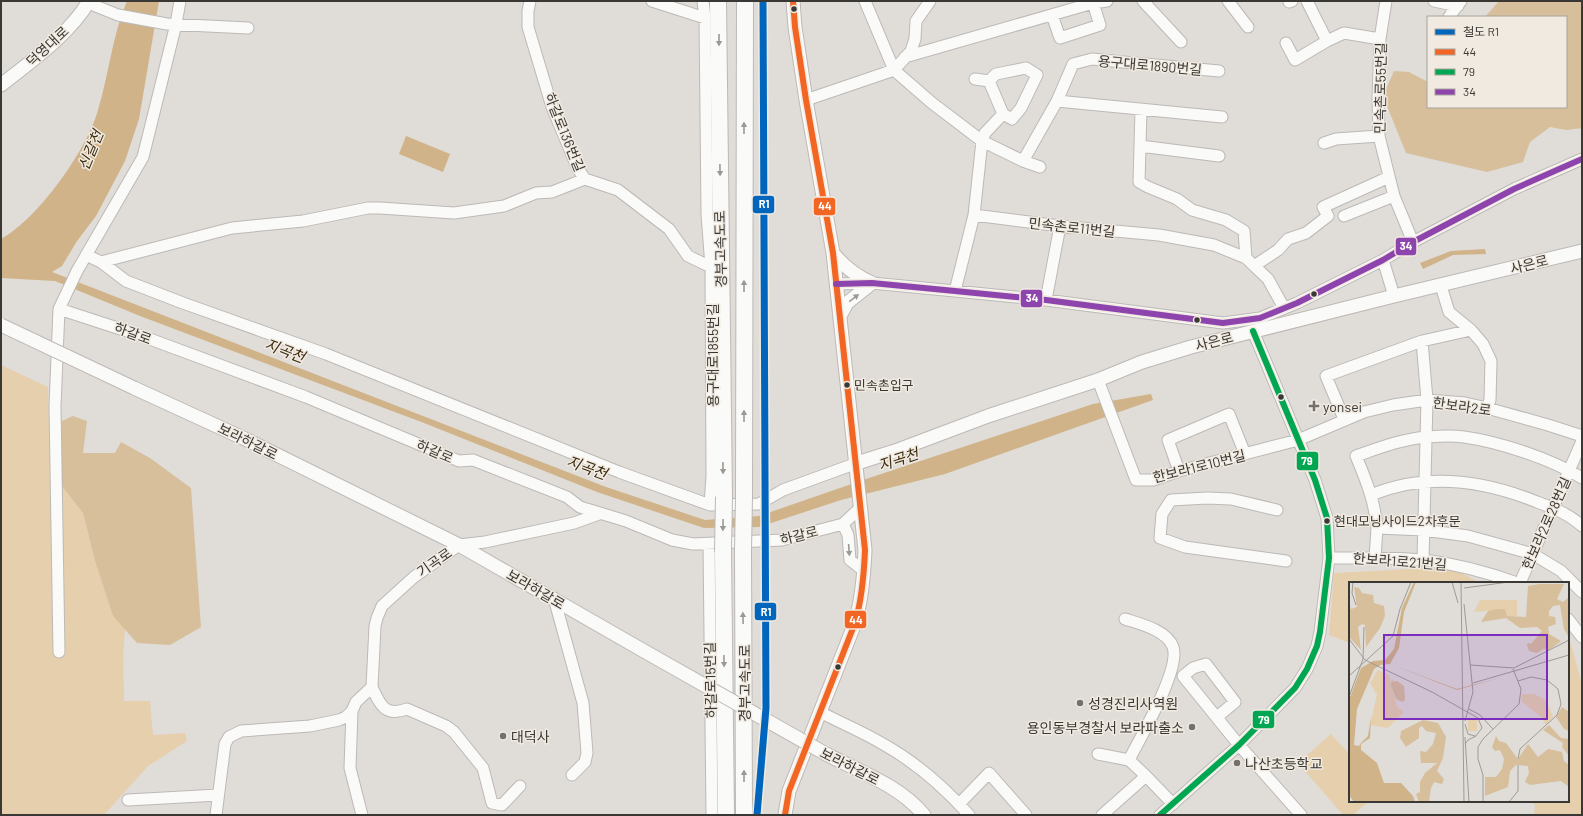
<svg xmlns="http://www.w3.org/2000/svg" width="1583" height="816" viewBox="0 0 1583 816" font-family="Barlow,'Noto Sans KR',sans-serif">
<rect width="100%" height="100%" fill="#e0dcd8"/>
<path fill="#e6cfad" d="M1 365 48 387 50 474 67 491 83 513 95 561 113 616 125 629 123 655 124 701H150L153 735 185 733 187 741 148 766 104 815H1Z
M1451 567 1480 583H1350V643L1329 635 1334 573Z
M1568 634 1582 684V815H1534L1535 805 1529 801H1568Z
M1331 734 1350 755V801H1369L1353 815H1343L1298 763Z"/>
<path fill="#d7bf9c" d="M1499 1H1582V128L1566 130 1550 127 1530 142 1523 162 1487 172 1406 153 1383 96 1394 71 1409 72 1428 82V107H1566V17H1485Z
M73 416 87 421 83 453H115L121 442 150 458 191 488 201 627 170 645 137 643 113 616 95 561 83 513 62 486V421Z"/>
<path fill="#d0b388" d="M127 1H159L139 119 125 161 96 216 77 241 62 266 52 272 606 487 705 520 759 516 866 479 1093 404 1151 394 1153 400 945 474 841 500 759 527 704 528 597 492 424 423 140 316 55 281 1 278V239C38 219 87 150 98 110 109 74 112 36 127 1Z
M406 136 450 154 443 172 399 154Z
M1485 249 1486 254 1453 255 1423 269 1420 263 1451 251Z"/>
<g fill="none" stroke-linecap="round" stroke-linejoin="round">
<g stroke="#bcb9b6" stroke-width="13">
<path id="minor" d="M180 1 176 24 143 157 77 271 59 309 139 335 306 397 459 461 473 460 567 497 580 507 626 521 672 540 693 544 782 540 843 524
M530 1 528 11V27L552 107 578 169 585 179 618 190 669 229 688 256 711 267
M652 1 705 18
M703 1 705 18 707 214 711 267 712 476 710 505 759 504 783 490 857 463
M865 1 894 70 932 103 982 141 985 133 1003 114 989 81 996 74 1026 68 1037 75 1021 108 1012 119 1003 114
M1143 1 1181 42
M1228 1 1248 27
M1307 1 1327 41
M1386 1 1380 39 1378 97 1379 136 1394 196 1413 242
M1434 1 1458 6
M1289 2 1292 1
M88 3 118 15 167 24 248 28
M1093 3 1107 1
M1449 17 1461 1
M1286 43 1295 60 1327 41 1344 33 1380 39
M905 57 1093 3 1100 25 1060 38 1052 15
M975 79 989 81
M806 100 894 70 911 51 915 39 916 21 930 1
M1057 101 1073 64 1092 59 1219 71
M1324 143 1336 139 1379 136
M1140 146 1141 109
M1219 156 1140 146 1139 182 1148 187 1177 199 1192 210 1226 220 1244 231 1246 258
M1023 161 1040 167
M974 215 982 141 1023 161 1057 101 1222 117
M1344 216 1394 196
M86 255 101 262 126 281 183 303 326 354 619 472 710 505
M1383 260 1394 296
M101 262 232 228 303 221 368 208H380L454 213 504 206 536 193 552 192 585 179
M1254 266 1278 250 1288 239 1306 233 1328 216 1323 207 1389 177
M836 284 872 283 955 291 1046 300 1223 323 1260 318 1297 303 1383 260 1413 242 1514 189 1582 159
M1441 286 1449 312 1471 330 1483 344 1491 361 1490 400 1487 408
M955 291 974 215 1060 226 1159 235 1214 245 1246 258 1268 279 1284 308
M1046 300 1060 226
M1422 341 1427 400 1423 560
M1098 380 1136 480H1153L1179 471 1298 440 1364 412 1393 405 1427 400 1465 403 1487 408 1548 425 1582 436
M1344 419 1326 376 1422 341 1471 330
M1179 471 1168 440 1229 414 1245 454
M1582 478C1551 459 1500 442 1464 437 1452 435 1438 436 1427 437 1402 439 1379 448 1356 456 1366 480 1375 502 1377 528L1424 530 1468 536 1533 554 1561 571 1582 592
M1371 495C1426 472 1483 480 1537 502 1553 508 1569 514 1582 526
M1277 510 1231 499 1207 498 1171 500 1162 514 1160 538 1185 547 1286 561
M843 524 848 535 850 560 864 571
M843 524 861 507
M709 544 712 815
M1329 558C1360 558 1393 557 1424 560 1456 564 1487 572 1517 583
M1375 558 1377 528
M1520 583 1582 441
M554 598 583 703 587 753 585 762 572 775
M1125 619C1140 624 1167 630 1173 647 1181 669 1140 738 1129 760
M1568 619 1582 637
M59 652 55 406 59 309
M372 687C380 705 385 717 407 709L446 726 454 732 483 768 492 803 502 805 520 786
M820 712C841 723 863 732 883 744 915 762 945 788 969 815
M1217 717 1235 702 1206 664 1193 668 1183 676 1239 745 1301 815
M1098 754 1129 760 1146 776
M128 800 218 795
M959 804 989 773 1026 815
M216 815 225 744 229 737 241 731 310 726 339 720 346 717 352 711
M362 815 350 768 352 711 356 702 372 687 375 626 377 618 382 606 414 577 459 545 485 542 574 523 599 514
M1102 815 1146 776 1173 804
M1160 815 1239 745 1295 688 1307 669 1317 646 1320 632 1329 558 1327 518 1315 480 1253 331"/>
</g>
<g stroke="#bcb9b6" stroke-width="15">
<path id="major" d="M1 85C30 62 70 34 89 1
M833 253C844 267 856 276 872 283L847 303 840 316
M134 388 243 438 459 545 644 651
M857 463 895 451 988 416 1098 380 1142 362 1191 347 1394 296 1582 251
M826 754C860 772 899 785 924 815
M785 815 789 791 855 623C862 599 864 575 865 550L833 253 806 100 795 27 793 1"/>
</g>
<g stroke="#bcb9b6" stroke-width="18">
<path id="highway" d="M718 1 724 497
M744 497 745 1
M743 551 744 815
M723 552 726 815"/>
</g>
<use href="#minor" stroke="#fafaf9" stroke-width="11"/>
<use href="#major" stroke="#fafaf9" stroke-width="13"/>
<use href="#highway" stroke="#fafaf9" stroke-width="16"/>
<g stroke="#bcb9b6" stroke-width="15" stroke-linecap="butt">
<path id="major-bridge" d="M1 325 134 388
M644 651 826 754"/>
</g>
<g stroke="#bcb9b6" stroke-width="18" stroke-linecap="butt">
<path id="highway-bridge" d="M743 551 744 497
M723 552 724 497"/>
</g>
<use href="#major-bridge" stroke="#fafaf9" stroke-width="13"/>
<use href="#highway-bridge" stroke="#fafaf9" stroke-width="16"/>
<g stroke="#f1eae1" stroke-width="9">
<path id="bus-1" d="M785 815 789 791 855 623C862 599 864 575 865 550L833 253 806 100 795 27 793 1"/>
</g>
<g stroke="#f1eae1" stroke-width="9">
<path id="bus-2" d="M1160 815 1239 745 1295 688 1307 669 1317 646 1320 632 1329 558 1327 518 1315 480 1253 331"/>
</g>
<g stroke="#f1eae1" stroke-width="9">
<path id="bus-3" d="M836 284 872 283 955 291 1046 300 1223 323 1260 318 1297 303 1383 260 1413 242 1514 189 1582 159"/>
</g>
<use href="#bus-1" stroke="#f26522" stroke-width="6"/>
<use href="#bus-2" stroke="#00a651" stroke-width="6"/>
<use href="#bus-3" stroke="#8e44ad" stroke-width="6"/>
<g stroke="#f1eae1" stroke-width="10">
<path id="rail-1" d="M757 815 766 708 763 1"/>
</g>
<use href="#rail-1" stroke="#0065bd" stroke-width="7"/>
</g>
<defs><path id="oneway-solid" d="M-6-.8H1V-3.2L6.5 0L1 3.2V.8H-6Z"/></defs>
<g fill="#9a9996">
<use href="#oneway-solid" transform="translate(719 40) rotate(90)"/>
<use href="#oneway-solid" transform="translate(744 128) rotate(-90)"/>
<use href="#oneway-solid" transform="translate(720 170) rotate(89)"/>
<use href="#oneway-solid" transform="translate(744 286) rotate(-90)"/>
<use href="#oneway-solid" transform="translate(854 298) rotate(-38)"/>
<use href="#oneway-solid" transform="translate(744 416) rotate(-90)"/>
<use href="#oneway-solid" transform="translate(723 468) rotate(89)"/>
<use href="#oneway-solid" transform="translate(723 525) rotate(91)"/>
<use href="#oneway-solid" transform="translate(849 550) rotate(86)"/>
<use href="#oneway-solid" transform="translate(743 618) rotate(-91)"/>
<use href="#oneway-solid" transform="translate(724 661) rotate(89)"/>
<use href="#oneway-solid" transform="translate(744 776) rotate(-90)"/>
</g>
<g fill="#3a3834" stroke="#f1eae1" stroke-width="1.5">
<circle cx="794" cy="9" r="3.5"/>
<circle cx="1314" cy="294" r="3.5"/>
<circle cx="1197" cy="320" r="3.5"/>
<circle cx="847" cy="385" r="3.5"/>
<circle cx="1281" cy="397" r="3.5"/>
<circle cx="1327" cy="521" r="3.5"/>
<circle cx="838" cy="667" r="3.5"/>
</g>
<g fill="#74716d" stroke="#f1eae1" stroke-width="1.5">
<path d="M1312 400h4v4h4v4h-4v4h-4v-4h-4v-4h4z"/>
<circle cx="1080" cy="703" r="4"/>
<circle cx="1192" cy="727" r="4"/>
<circle cx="503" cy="736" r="4"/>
<circle cx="1237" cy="763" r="4"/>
</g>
<g text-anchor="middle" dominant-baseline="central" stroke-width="3" stroke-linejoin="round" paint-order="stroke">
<g font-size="13" fill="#3a3834" stroke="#f1eae1" text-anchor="start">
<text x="854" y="385">민속촌입구</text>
<text x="1334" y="521">현대모닝사이드2차후문</text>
</g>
<g font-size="14" fill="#3a3834" stroke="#f1eae1">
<text transform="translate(47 46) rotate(-43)">덕영대로</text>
<text transform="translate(1150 65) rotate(5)">용구대로1890번길</text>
<text transform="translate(1380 88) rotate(-89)">민속촌로55번길</text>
<text transform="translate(565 132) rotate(68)">하갈로136번길</text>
<text transform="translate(1072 227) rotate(6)">민속촌로11번길</text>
<text transform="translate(720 249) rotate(-91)">경부고속도로</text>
<text transform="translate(1529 264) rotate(-14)">사은로</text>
<text transform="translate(133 333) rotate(20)">하갈로</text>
<text transform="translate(1214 341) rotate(-15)">사은로</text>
<text transform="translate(712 355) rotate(-90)">용구대로1855번길</text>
<text transform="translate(1462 406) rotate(8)">한보라2로</text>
<text transform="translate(248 441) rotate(26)">보라하갈로</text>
<text transform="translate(435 451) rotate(23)">하갈로</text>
<text transform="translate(1199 466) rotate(-14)">한보라1로10번길</text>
<text transform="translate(1546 523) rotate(-66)">한보라2로28번길</text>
<text transform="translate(799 535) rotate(-14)">하갈로</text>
<text transform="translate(1400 561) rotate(4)">한보라1로21번길</text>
<text transform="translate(434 562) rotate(-35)">기곡로</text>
<text transform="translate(536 589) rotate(30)">보라하갈로</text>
<text transform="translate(710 680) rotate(-91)">하갈로15번길</text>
<text transform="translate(744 683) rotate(-90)">경부고속도로</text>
<text transform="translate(850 766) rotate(27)">보라하갈로</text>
</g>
<g font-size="14" fill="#3a3834" stroke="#f1eae1" text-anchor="start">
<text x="1323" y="406">yonsei</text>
<text x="1088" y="703">성경진리사역원</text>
<text x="1184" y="727" text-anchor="end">용인동부경찰서 보라파출소</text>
<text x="511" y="736">대덕사</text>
<text x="1245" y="763">나산초등학교</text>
</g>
<g font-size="15" font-style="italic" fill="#3e2e12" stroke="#f1eae1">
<text transform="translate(90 150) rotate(-67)">신갈천</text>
<text transform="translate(285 350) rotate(21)">지곡천</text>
<text transform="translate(898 459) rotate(-18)">지곡천</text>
<text transform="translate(587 467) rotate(20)">지곡천</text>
</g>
</g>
<g transform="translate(1349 582)">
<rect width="220" height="220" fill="#e0dcd8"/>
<path d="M131 18H168V34H158L156 27 125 30ZM29 88 40 93 48 125 55 130 39 146 21 143 28 113 21 101ZM173 112H185L197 118 204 135 197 143 193 136 172 119ZM119 138H128V149H119Z" fill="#e6cfad"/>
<path d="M190 2H215L208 17 214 20 220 15V56L215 47 211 23 204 24 200 29V34L206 35 207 42 199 45 200 52 212 59 200 68 195 67 188 71 180 69 178 63 179 61 182 62 193 49 188 45 171 46 157 36 132 40 139 29 148 27H156L158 34 177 35 179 4ZM5 5 10 6 13 11 24 13 25 21 35 24 36 34 31 46 17 65 16 43 13 42 9 45 12 68 0 55V21L2 27 8 25ZM43 96 44 100 48 99 55 104 56 118 53 120 47 117 42 103ZM213 125 220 130V149L215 147 207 135ZM74 138 89 141 97 155 94 176 88 189 95 197 93 202 85 200 82 206 80 220H70L67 212 71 210V200L76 191 88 181H72L71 169 77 170 84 162 87 151 77 149 73 144 70 146V156L57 165 51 156 52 149ZM200 143 212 156 220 157V174L213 165 214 161 194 148ZM147 154 150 159 157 161 169 177 179 162 189 175 199 167 213 170 215 179 220 183V205L212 199 181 203 176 200 180 191 179 184 167 183 161 189 159 205 136 214V195H147L153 187 155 177 151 168 146 169 143 165Z" fill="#d7bf9c"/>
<path d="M65 0H67L55 30 50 66 41 82 108 107 154 95 108 108 41 82 31 83 25 87 8 127 5 163 10 164 12 161 19 154 22 135 21 156 12 162V168L28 181 35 201H52L64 214 66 220H5L0 213V118L12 86 24 79 36 78 45 67 53 26Z" fill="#d0b388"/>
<path fill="none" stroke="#9e9a96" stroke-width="1" d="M4 0 3 11 7 23M103 0 109 21M112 0 115 220M115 6 160 0M115 22 124 110 116 139M0 57 16 78 83 110 129 136 133 146 126 155M121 83 165 86 220 58M0 94 44 54 51 27 62 0M124 101 220 73M0 115 14 77 15 45M120 127 131 133 144 147M116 142 119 152 126 154M116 155 120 220M116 162 119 158 127 154M169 177 171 167 208 133 212 122 209 107 198 98 182 95 169 99M134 220V193L129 177V165L134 157 170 122 172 107 164 87M160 220 169 209V183"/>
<path fill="#7b2cbf" fill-opacity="0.15" stroke="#7b2cbf" stroke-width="2" d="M35 53H198V137H35Z"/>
<rect width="220" height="220" fill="none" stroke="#3a3834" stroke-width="2"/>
</g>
<g stroke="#f1eae1" stroke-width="1.5">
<rect x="752" y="195" width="23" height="19" rx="4" fill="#0065bd"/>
<rect x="813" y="197" width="23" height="19" rx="4" fill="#f26522"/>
<rect x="1395" y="237" width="22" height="19" rx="4" fill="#8e44ad"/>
<rect x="1020" y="289" width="23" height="19" rx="4" fill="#8e44ad"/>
<rect x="1296" y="451" width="23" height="20" rx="4" fill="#00a651"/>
<rect x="754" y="602" width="23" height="19" rx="4" fill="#0065bd"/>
<rect x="844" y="610" width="23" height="19" rx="4" fill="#f26522"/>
<rect x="1252" y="710" width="23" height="19" rx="4" fill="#00a651"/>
</g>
<g font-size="11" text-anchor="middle" font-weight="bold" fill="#fff">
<text x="764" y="208">R1</text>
<text x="825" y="210">44</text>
<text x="1406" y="250">34</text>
<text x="1032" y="302">34</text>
<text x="1307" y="465">79</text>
<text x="766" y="616">R1</text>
<text x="856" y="624">44</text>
<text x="1264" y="724">79</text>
</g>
<rect width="1583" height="816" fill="none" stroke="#3a3834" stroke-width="4"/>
<rect x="1427" y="16" width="140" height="92" fill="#f1eae1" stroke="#a8a39c"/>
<rect x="1435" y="29" width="20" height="6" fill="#0065bd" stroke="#a8a39c"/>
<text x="1463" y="36" font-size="12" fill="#3a3834">철도 R1</text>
<rect x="1435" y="49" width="20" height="6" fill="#f26522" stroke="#a8a39c"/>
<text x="1463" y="56" font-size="12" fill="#3a3834">44</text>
<rect x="1435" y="69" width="20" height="6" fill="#00a651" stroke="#a8a39c"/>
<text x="1463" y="76" font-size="12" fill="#3a3834">79</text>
<rect x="1435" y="89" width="20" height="6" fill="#8e44ad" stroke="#a8a39c"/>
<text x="1463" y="96" font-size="12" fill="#3a3834">34</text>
</svg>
